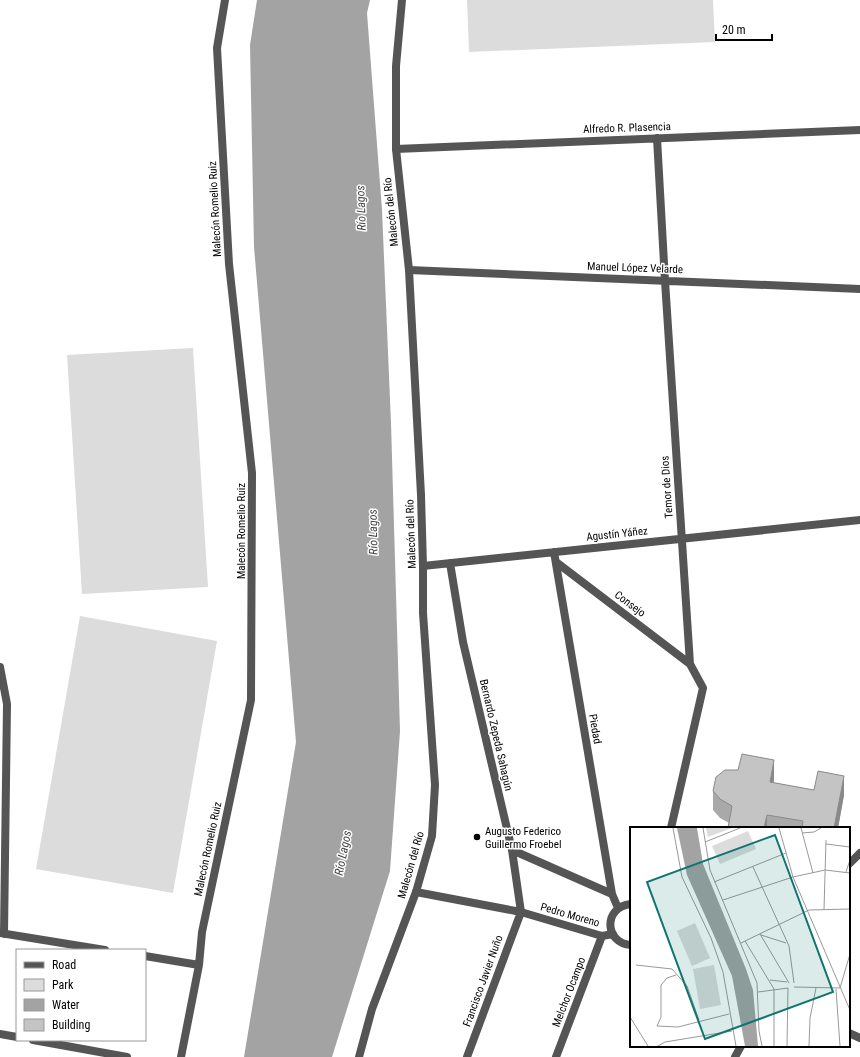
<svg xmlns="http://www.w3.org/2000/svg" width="860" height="1057" viewBox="0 0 860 1057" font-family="'Roboto Condensed',sans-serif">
<rect width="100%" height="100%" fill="#fff"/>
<path fill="#dcdcdc" d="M467 0H713L715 42 469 52Z
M193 348 208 587 82 594 67 355Z
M80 616 217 641 173 893 36 869Z"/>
<path fill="#a3a3a3" d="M257 0H370L367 13 382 210 391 423 400 731 390 871 332 1057H244L296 742 254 247 250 45Z"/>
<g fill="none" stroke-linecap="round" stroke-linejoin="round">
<path stroke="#555" stroke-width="8" d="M849 864 860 853"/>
<path stroke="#555" stroke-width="8" d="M657 138 665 281 690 664 703 688 671 828
M396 149 860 130
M409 270 860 289
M554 552 612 894 618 908
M556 562 690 664
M450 563 463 642 512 850 521 912 467 1057
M423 566 860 520
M0 667 7 704 4 934
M512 850 612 894
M416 892 521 912 602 936 613 934
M631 904C602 907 605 944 631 945
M0 933 105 950
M145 956 199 965
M849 1033 860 1038
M0 1034 17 1037
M33 1040 127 1057
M181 1057 199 965 202 932 251 700 252 473 229 264 217 48 225 0
M556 1057 602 936
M735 1057 741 1046"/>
<path stroke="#555" stroke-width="8" d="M359 1057 372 1009 416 892 432 836 435 785 423 613V566L421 495 409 270 396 149V66L402 0"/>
</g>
<path fill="#a9a9a9" d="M774 779V783L814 790 844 795 838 828H728L729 823 720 818 713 810V791Z"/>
<path fill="#898989" d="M774 760V779L770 801V782Z
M844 776V795L838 828H834Z
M767 815V828H764Z"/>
<path fill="#c4c4c4" stroke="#898989" d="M742 754 774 760 770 782 814 790 818 771 844 776 834 828H802L803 821 767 815 764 828H728L732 806 720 799 713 791 716 777 725 770H738Z"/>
<circle fill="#000" stroke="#fff" stroke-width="1.5" cx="477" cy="837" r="4"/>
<g text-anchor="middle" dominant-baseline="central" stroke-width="3" stroke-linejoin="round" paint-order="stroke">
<g font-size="11" fill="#000" stroke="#fff">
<text transform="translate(627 128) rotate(-2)">Alfredo R. Plasencia</text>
<text transform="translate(215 209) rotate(-93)">Malecón Romelio Ruiz</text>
<text transform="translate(391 212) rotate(-96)">Malecón del Río</text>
<text transform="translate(635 268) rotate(2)">Manuel López Velarde</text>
<text transform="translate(667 487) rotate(-94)">Temor de Dios</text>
<text transform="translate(241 531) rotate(-90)">Malecón Romelio Ruiz</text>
<text transform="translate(411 534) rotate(-92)">Malecón del Río</text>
<text transform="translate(617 534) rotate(-6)">Agustín Yáñez</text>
<text transform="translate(630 604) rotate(37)">Consejo</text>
<text transform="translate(595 729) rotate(80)">Piedad</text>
<text transform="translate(496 735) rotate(77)">Bernardo Zepeda Sahagún</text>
<text transform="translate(208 849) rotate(-78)">Malecón Romelio Ruiz</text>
<text transform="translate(411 865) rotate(-74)">Malecón del Río</text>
<text transform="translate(570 915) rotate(16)">Pedro Moreno</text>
<text transform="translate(483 981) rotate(-70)">Francisco Javier Nuño</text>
<text transform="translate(569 992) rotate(-69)">Melchor Ocampo</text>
</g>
<g font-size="11" fill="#000" stroke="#fff" text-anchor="start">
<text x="485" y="831">Augusto Federico<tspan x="485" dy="13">Guillermo Froebel</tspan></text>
</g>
<g font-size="12" font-style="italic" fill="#444" stroke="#fff">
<text transform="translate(361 208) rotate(-92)">Río Lagos</text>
<text transform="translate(373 532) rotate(-91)">Río Lagos</text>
<text transform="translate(343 853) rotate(-79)">Río Lagos</text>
</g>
</g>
<g transform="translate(630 827)">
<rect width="220" height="220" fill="#fff"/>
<path d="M76 1H102L78 10ZM118 4 126 22 90 37 82 19ZM65 96 80 131 62 139 47 104ZM84 138 91 178 70 182 63 142Z" fill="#dcdcdc"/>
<path d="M47 1H67L73 37 116 142 123 163 128 219H115L102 149 57 48Z" fill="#a3a3a3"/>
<path fill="none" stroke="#999" stroke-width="1" d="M43 1 52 50 81 111 93 145 106 219M73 1 80 43 127 156 129 204 132 219M149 1 163 50 220 183M171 1 183 46M172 6 184 5 191 1M75 15 110 1M196 17 220 20M123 40 159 119 164 156M216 45 220 33M84 55 156 26M93 73 163 50 195 43 220 46M194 83 196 13M130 107 159 156M131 108 156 116M115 114 144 162V219M111 116 179 83 220 82M6 138 42 142 57 159 69 193M46 148 37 151 31 158V190L27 199 48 200 99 187M140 153 157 155M164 160 210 161 220 127M206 162 210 219M128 165 158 161M0 190 18 219M28 219 35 215 102 204M157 219 158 161M179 219 180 191 186 161"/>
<path fill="#0f766e" fill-opacity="0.15" stroke="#0f766e" stroke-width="2" d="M145 8 203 165 75 212 17 55Z"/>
<rect width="220" height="220" fill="none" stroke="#000" stroke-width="2"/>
</g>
<rect x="16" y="949" width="130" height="92" fill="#ffffff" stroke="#999999"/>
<rect x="24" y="962" width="20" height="6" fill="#555555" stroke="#999999"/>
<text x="52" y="969" font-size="12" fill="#000000">Road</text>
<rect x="24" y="979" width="20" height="12" fill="#dcdcdc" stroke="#999999"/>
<text x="52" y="989" font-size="12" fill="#000000">Park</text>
<rect x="24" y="999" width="20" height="12" fill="#a3a3a3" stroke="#999999"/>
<text x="52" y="1009" font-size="12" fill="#000000">Water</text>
<rect x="24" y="1019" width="20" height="12" fill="#c4c4c4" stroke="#999999"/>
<text x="52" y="1029" font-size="12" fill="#000000">Building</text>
<path d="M716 34v6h56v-6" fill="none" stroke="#000000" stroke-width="2"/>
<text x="722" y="34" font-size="12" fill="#000000" stroke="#ffffff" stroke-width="3" paint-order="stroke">20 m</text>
</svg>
